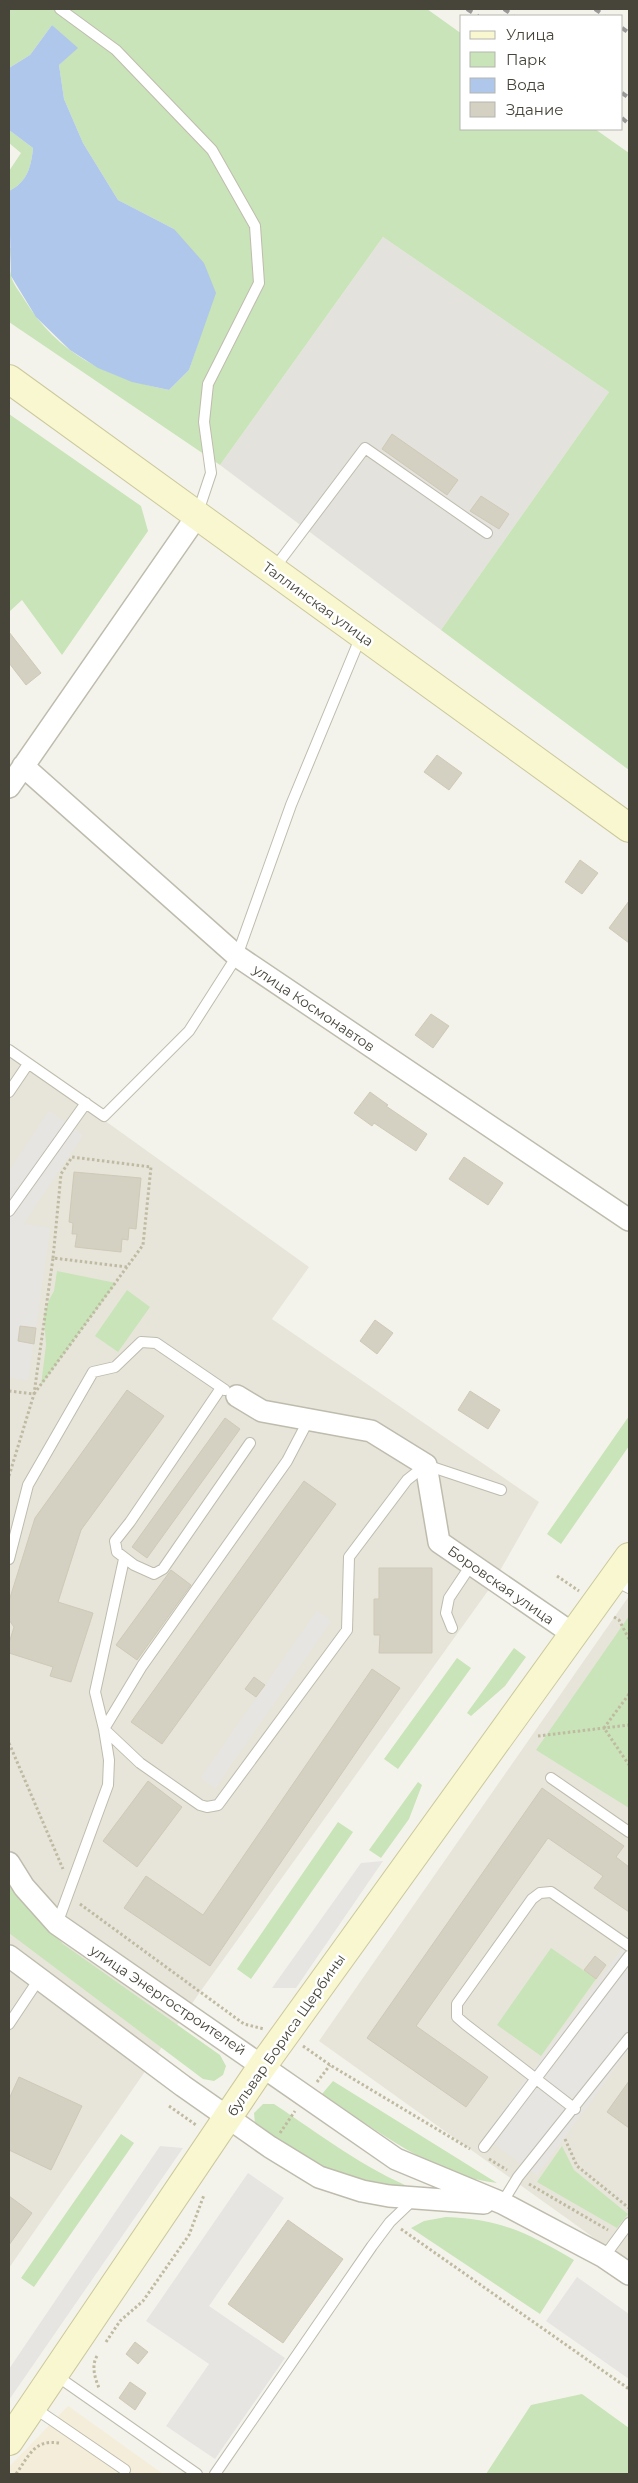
<svg xmlns="http://www.w3.org/2000/svg" width="638" height="2483" viewBox="0 0 638 2483" font-family="Montserrat,sans-serif">
<rect width="100%" height="100%" fill="#f4f3eb"/>
<path fill="#e7e5da" d="M9 1052 309 1267 272 1319 539 1502 490 1588 200 1992 9 2268Z
M629 1596V2263L319 2041Z"/>
<path fill="#f3edd9" d="M68 2406 163 2474H9V2467Z"/>
<path fill="#e4e2dc" d="M383 237 609 392 441 630 220 465Z"/>
<path fill="#c8e4b8" d="M9 9H427L462 34V129H595L629 153V770L441 630 609 392 383 237 220 465 9 322V248H11C11 257 9 267 11 275 12 283 20 292 24 299 58 355 107 377 169 390L189 370 201 334 174 229 118 200 83 143 64 99 59 65 77 48 52 25 30 55 9 68Z
M9 130 33 148C31 168 27 182 9 191V171L21 153 9 143Z
M9 414 141 506 148 531 62 655 22 600 9 612Z
M57 1271 116 1283 41 1385 46 1345 44 1316 49 1300 54 1291Z
M127 1290 150 1307 118 1352 95 1336Z
M629 1416V1446L561 1544 547 1534Z
M629 1616V1808L536 1750Z
M514 1648 526 1657 505 1686 471 1716 467 1713Z
M457 1658 471 1668 398 1769 384 1759Z
M418 1782 422 1785 409 1819 381 1858 369 1850Z
M338 1822 353 1832 251 1979 237 1969Z
M9 1879 35 1913 63 1944 220 2055 226 2066 223 2075 214 2081 203 2079 9 1933Z
M551 1948 596 1979 541 2056 497 2025Z
M333 2081 497 2183C437 2177 371 2127 322 2094Z
M263 2104H274C321 2135 364 2169 417 2190L364 2182 321 2169 255 2124 254 2113Z
M121 2134 134 2143 34 2287 21 2278Z
M562 2146 574 2170 628 2214 617 2228 537 2182Z
M446 2217C501 2219 527 2233 574 2260L540 2314 411 2228 424 2221Z
M582 2394 629 2428V2474H486L531 2405Z"/>
<path fill="#e6e5e2" d="M49 1111 83 1135 23 1224 50 1228 28 1380 9 1377V1172Z
M317 1611 331 1621 215 1788 201 1778Z
M383 1861 296 1988H272L361 1863Z
M624 1946 629 1949V2049L537 2175 484 2136Z
M160 2146 183 2148 9 2400V2369Z
M248 2173 284 2198 209 2306 285 2358 215 2459 166 2426 209 2364 146 2321Z
M577 2277 629 2314V2379L546 2321Z"/>
<path fill="#aec7ea" d="M52 25 78 48 59 65 64 99 83 143 118 200 174 229 204 263 216 293 189 370 169 390 132 382 98 368 70 350 36 317 11 276 9 191C27 182 31 168 33 148L9 130V68L30 55Z"/>
<path fill="#d4d0c2" stroke="#cfc9b5" d="M392 434 458 480 447 495 382 449Z
M481 496 509 514 499 529 470 511Z
M9 632 41 673 26 685 9 663Z
M437 755 462 773 449 790 424 772Z
M580 860 598 873 582 894 565 882Z
M629 901V943L609 928Z
M431 1014 449 1026 433 1048 415 1035Z
M370 1092 388 1105 386 1106 427 1134 416 1151 374 1123 372 1126 354 1113Z
M464 1157 503 1183 488 1205 449 1179Z
M74 1172 141 1178 136 1229 129 1228 128 1240 122 1239 121 1252 75 1247 77 1234H72L73 1223 69 1222Z
M375 1320 393 1333 377 1354 360 1341Z
M20 1326 36 1328 34 1344 18 1341Z
M127 1390 164 1416 81 1530 58 1602 93 1613 71 1682 50 1676 53 1667 9 1653V1643L14 1627 9 1620V1601L35 1518Z
M470 1391 500 1410 488 1429 458 1410Z
M225 1418 240 1429 147 1558 132 1547Z
M304 1481 336 1504 162 1744 131 1722Z
M379 1568H432V1653H379L380 1635H374V1599H379Z
M171 1570 191 1585 137 1660 116 1645Z
M372 1669 400 1688 210 1966 124 1908 146 1876 203 1915Z
M254 1677 265 1685 256 1697 245 1689Z
M148 1781 182 1807 137 1867 103 1841Z
M542 1788 624 1846 616 1857 629 1867V1912L594 1888 603 1876 548 1838 416 2026 488 2077 466 2107 367 2038Z
M595 1956 606 1965 596 1979 584 1970Z
M19 2077 82 2106 51 2170 9 2150V2099Z
M629 2081V2128L607 2112Z
M9 2196 32 2213 9 2245Z
M288 2220 343 2259 283 2343 228 2304Z
M135 2342 148 2352 138 2364 126 2354Z
M130 2382 146 2393 135 2410 119 2398Z"/>
<g fill="none" stroke-linecap="round" stroke-linejoin="round">
<g stroke="#bfbcae" stroke-width="12">
<path id="lane" d="M60 9 116 50 212 150 255 226 259 283 208 384 204 422 211 473 198 512
M273 570 365 448 487 533
M9 1050 104 1116 189 1031 237 956 291 805 361 636
M9 1092 28 1064
M9 1211 86 1103
M221 1388 130 1522 115 1541 117 1552 134 1565 154 1574 163 1569 250 1443
M9 1559 28 1485 93 1372 115 1367 141 1342 156 1343 225 1390
M614 1580 629 1588
M452 1628 446 1613 449 1598 471 1565
M104 1729 142 1666 287 1461 309 1419
M104 1729 95 1692 124 1559
M551 1778 629 1832
M57 1924 108 1785 109 1760 104 1729 140 1763 200 1805 207 1807 218 1805 347 1630 349 1557 407 1480 426 1465 501 1490
M9 2024 39 1979
M575 2109 465 2024 457 2017V2004L532 1899 540 1893 551 1892 629 1946
M484 2147 629 1956
M502 2203 518 2177 629 2038
M604 2257 629 2223
M54 2374 197 2474
M33 2407 125 2470
M215 2474 372 2246 390 2222 413 2200"/>
</g>
<g stroke="#bfbcae" stroke-width="24">
<path id="street" d="M23 766 237 956 629 1220
M9 787 197 516
M237 1396 262 1411 371 1431 426 1465 439 1542 573 1634
M9 1863 24 1887 57 1924 396 2159 502 2203 604 2257 629 2274
M9 1956 183 2086 270 2147 319 2177 362 2191 389 2196 484 2203"/>
</g>
<g stroke="#ccc89d" stroke-width="30">
<path id="secondary" d="M9 379 629 828
M9 2441 263 2065 629 1557"/>
</g>
<path stroke="#bfbaa1" stroke-width="3" stroke-dasharray="2.5 2.5" stroke-linecap="butt" d="M9 1391 34 1394
M34 1394 143 1245 151 1167 72 1157 61 1174 53 1258
M9 1476 34 1394 53 1258 127 1267
M557 1576 579 1591
M614 1617 619 1620 629 1639
M629 1694 604 1728 629 1765
M538 1736 629 1725
M9 1743 63 1869
M80 1904 244 2024 264 2029
M303 2046 330 2065 470 2149
M317 2082 330 2065
M169 2106 196 2125
M280 2133 295 2111
M565 2139 577 2166 629 2208
M489 2159 507 2170
M529 2184 608 2230
M401 2229 629 2389
M106 2342 120 2321 143 2301 189 2235 204 2195
M97 2356C91 2366 95 2378 99 2388
M16 2474C29 2456 34 2439 59 2443"/>
<use href="#lane" stroke="#fff" stroke-width="10"/>
<use href="#street" stroke="#fff" stroke-width="21"/>
<use href="#secondary" stroke="#f9f7d0" stroke-width="28"/>
<path stroke="#999" stroke-width="4" stroke-dasharray="6 6" stroke-linecap="butt" d="M467 9 478 16
M504 9 514 16
M595 9 605 16
M622 28 629 33
M622 93 629 98
M622 118 629 124"/>
</g>
<g text-anchor="middle" dominant-baseline="central" stroke-width="5" stroke-linejoin="round" paint-order="stroke">
<g font-size="14" fill="#47453a" stroke="#fff">
<text transform="translate(318 604) rotate(36)">Таллинская улица</text>
<text transform="translate(314 1008) rotate(34)">улица Космонавтов</text>
<text transform="translate(501 1585) rotate(35)">Боровская улица</text>
<text transform="translate(168 2000) rotate(34)">улица Энергостроителей</text>
<text transform="translate(286 2035) rotate(-55)">бульвар Бориса Щербины</text>
</g>
</g>
<rect width="638" height="2483" fill="none" stroke="#47453a" stroke-width="20"/>
<rect x="460" y="15" width="162" height="115" fill="#ffffff" stroke="#b5b5b0"/>
<rect x="470" y="31" width="25" height="8" fill="#f9f7d0" stroke="#b5b5b0"/>
<text x="506" y="40" font-size="15" fill="#47453a">Улица</text>
<rect x="470" y="52" width="25" height="15" fill="#c8e4b8" stroke="#b5b5b0"/>
<text x="506" y="65" font-size="15" fill="#47453a">Парк</text>
<rect x="470" y="78" width="25" height="15" fill="#aec7ea" stroke="#b5b5b0"/>
<text x="506" y="90" font-size="15" fill="#47453a">Вода</text>
<rect x="470" y="102" width="25" height="15" fill="#d4d0c2" stroke="#b5b5b0"/>
<text x="506" y="115" font-size="15" fill="#47453a">Здание</text>
</svg>
